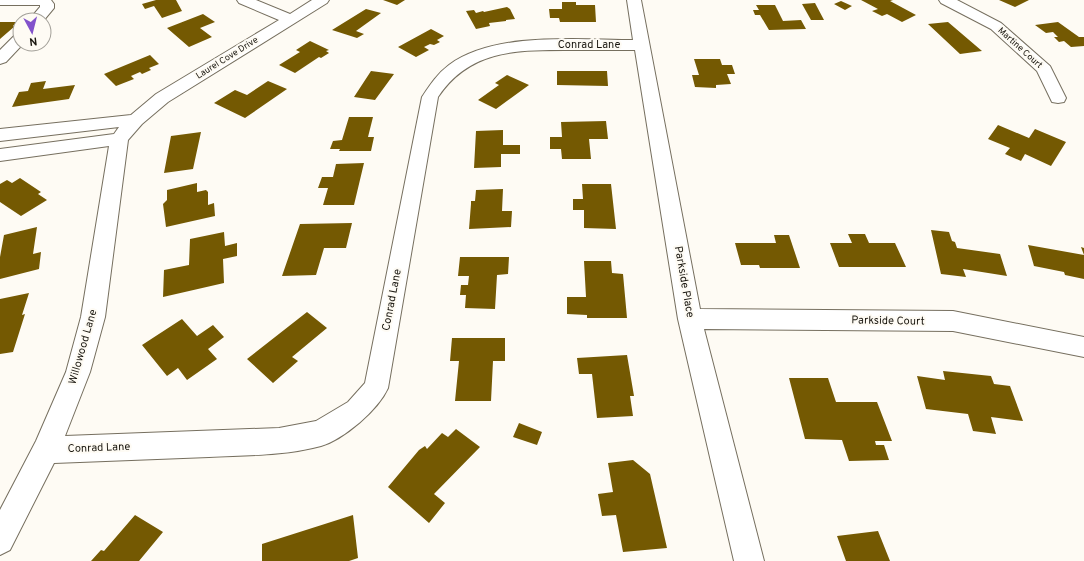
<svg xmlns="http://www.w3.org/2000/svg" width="1084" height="561" viewBox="0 0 1084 561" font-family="Overpass,sans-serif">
<rect width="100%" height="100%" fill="#fefbf4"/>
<path fill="#745902" d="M156 0H176L182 11 162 18 154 6 145 9 142 4Z
M383 0H405L397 5Z
M861 0H893L890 1 916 15 902 22 887 14 882 16 872 11 878 9Z
M999 0H1029L1015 7Z
M841 1 852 6 845 10 834 4Z
M562 2H576V5H595L596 22H560L559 18H550L549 9H562Z
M815 3 824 20H811L802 4Z
M756 5H775L783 21 801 20 806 29 769 30 760 15H755L753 10H759Z
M507 7 510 9 515 19 506 20V21L489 23 490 26 476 29 466 11 474 10 476 13 483 11 484 12Z
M366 9 381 13 356 31 364 34 357 38 332 30Z
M203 14 215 22 200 28 212 37 189 47 167 28Z
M0 22H17L13 26H15L0 39Z
M948 22 982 51 960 54 928 24Z
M1058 22 1079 37H1084V46L1071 47 1064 41 1059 42 1054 37H1058L1053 32 1046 33 1035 25Z
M431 29 444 36 437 40 440 42 434 45 430 44 424 47 429 50 416 57 398 47Z
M310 41 329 50 326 51 329 53 321 58 319 57 295 73 279 65 300 52 296 50Z
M150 55 159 64 149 68 151 70 142 74 140 72 131 76 134 79 116 86 104 74Z
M694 59H720L722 65H732L735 74H727L731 84 716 85V88L695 87 692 75H699Z
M371 71 394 74 375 100 354 97Z
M557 71H607L608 86 557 85Z
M507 75 529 85 496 109 478 100 499 85 495 83Z
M46 81 43 89 75 85 69 99 12 107 19 92 28 91 31 83Z
M268 81 287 89 245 118 214 103 235 90 247 95Z
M349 117H373L368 137H374L371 151H339L340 149H330L333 141 342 140Z
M606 121 608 139H589L591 159H562L561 149H550V137H562L561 122Z
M998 125 1029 138 1035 129 1066 142 1051 166 1025 154 1021 161 1005 154 1010 148 988 139Z
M503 130V145H520V154H501V167L474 168 476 131Z
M201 132 193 169 164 173 171 136Z
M364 163 354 205H323L328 188H318L322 177H333L336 164Z
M20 178 41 192 38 194 47 200 21 216 0 202V184L7 180 12 183Z
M197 183V192L206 190 208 192V205L214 203 215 216 166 227 163 204 167 200V190Z
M582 184H611L616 229 584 228V210H573V199H583Z
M503 189 502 211H512L511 227 469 229 471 204V201H475L476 190Z
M352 223 346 248H324L316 275 282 276 300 224Z
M37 227 33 254 41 252 39 269 0 279V257L4 235Z
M931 230 949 232 952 241 955 242 957 248 1000 254 1007 276 963 269 966 277 941 274Z
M224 232 225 246 237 243V256L223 259 224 283 163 297 164 270 189 265 190 239Z
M848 234H865L869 243H895L906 267H839L830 243H852Z
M774 235H789L800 268H760L759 265H741L735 243H776Z
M1028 245 1084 255 1081 247 1084 248V279L1065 275 1064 272 1034 266Z
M460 257H509L508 274 497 275 495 309 465 308 466 295H460L461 285H468L469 276H458Z
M584 261H611L612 273 623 274 627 318H587V315L567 314V297H586Z
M29 293 22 315 25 314 13 352 0 354V299Z
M307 312 327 328 292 357 298 361 273 383 247 359Z
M182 319 197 336 213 325 224 337 208 349 217 359 187 380 178 368 167 376 142 345Z
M452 338H505V361H493L491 401H455L459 361H450Z
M627 355 634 396H630L633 416 597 418 592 374H579L577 358Z
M943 371 991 376 994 384 1010 386 1023 421 991 417 996 434 973 431 968 414 926 409 917 376 945 380Z
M789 378H828L836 402H877L892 441H875L876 445H884L889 460 849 461 842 440 805 439Z
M519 423 542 432 537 445 513 437Z
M456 429 480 447 434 494 445 503 429 523 388 487 419 450 425 446 427 449 442 433 448 437Z
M633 460 650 474 667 548 623 552 616 515 602 516 598 494 613 492 608 463Z
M135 515 163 532 139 561H91L101 550 104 551Z
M353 515 358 558 349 561H262V544Z
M878 531 890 561H846L837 536Z"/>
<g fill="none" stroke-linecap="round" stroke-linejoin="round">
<g stroke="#766f5f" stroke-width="2">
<path id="minor" d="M0 0H51L54 4V8L44 20H29L40 7V5H0Z
M237 0H256L290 14 312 0H329L327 3 168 102 142 124 128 140 105 317 90 372 65 436 279 428 316 421 348 402 365 383 422 97C430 85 437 74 449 65 495 31 579 40 633 40L627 0H641L700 309 953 311 1084 337V357L953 331 704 329 764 561H734L678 319 635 50C611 50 588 50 564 50 513 50 469 51 438 97L388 388C378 410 344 439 321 446 284 456 246 455 209 457 157 459 105 461 54 463L10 550 0 555V510L36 441 66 372 81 317 109 146 0 161V149L114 134 119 127 0 141V129L131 115 156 94 279 20 239 3Z
M939 0H957L1001 23 1050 66 1066 98 1064 102 1058 103 1052 102 1037 71 991 29 941 3Z
M20 33V44H23L6 62 0 64V50L15 35Z"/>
</g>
<use href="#minor" fill="#fff" fill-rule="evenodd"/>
</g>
<g text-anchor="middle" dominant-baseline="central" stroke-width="4" stroke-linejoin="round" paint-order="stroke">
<g font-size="9" fill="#1a1710" stroke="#fefbf4">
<text transform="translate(1020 48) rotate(42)">Martine Court</text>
<text transform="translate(227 58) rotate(-32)">Laurel Cove Drive</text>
</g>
<g font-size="11" fill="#1a1710" stroke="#fefbf4">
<text x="589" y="45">Conrad Lane</text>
<text transform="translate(684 282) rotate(80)">Parkside Place</text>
<text transform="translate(392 300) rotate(-79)">Conrad Lane</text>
<text transform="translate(888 321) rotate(1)">Parkside Court</text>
<text transform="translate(83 347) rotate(-74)">Willowood Lane</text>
<text transform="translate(99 448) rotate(-2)">Conrad Lane</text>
</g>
</g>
<g transform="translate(32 32) rotate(173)"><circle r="19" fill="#fefbf4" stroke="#a3a099"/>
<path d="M0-3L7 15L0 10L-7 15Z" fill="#8252cb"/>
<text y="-6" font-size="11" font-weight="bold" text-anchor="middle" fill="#1a1710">N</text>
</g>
</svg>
